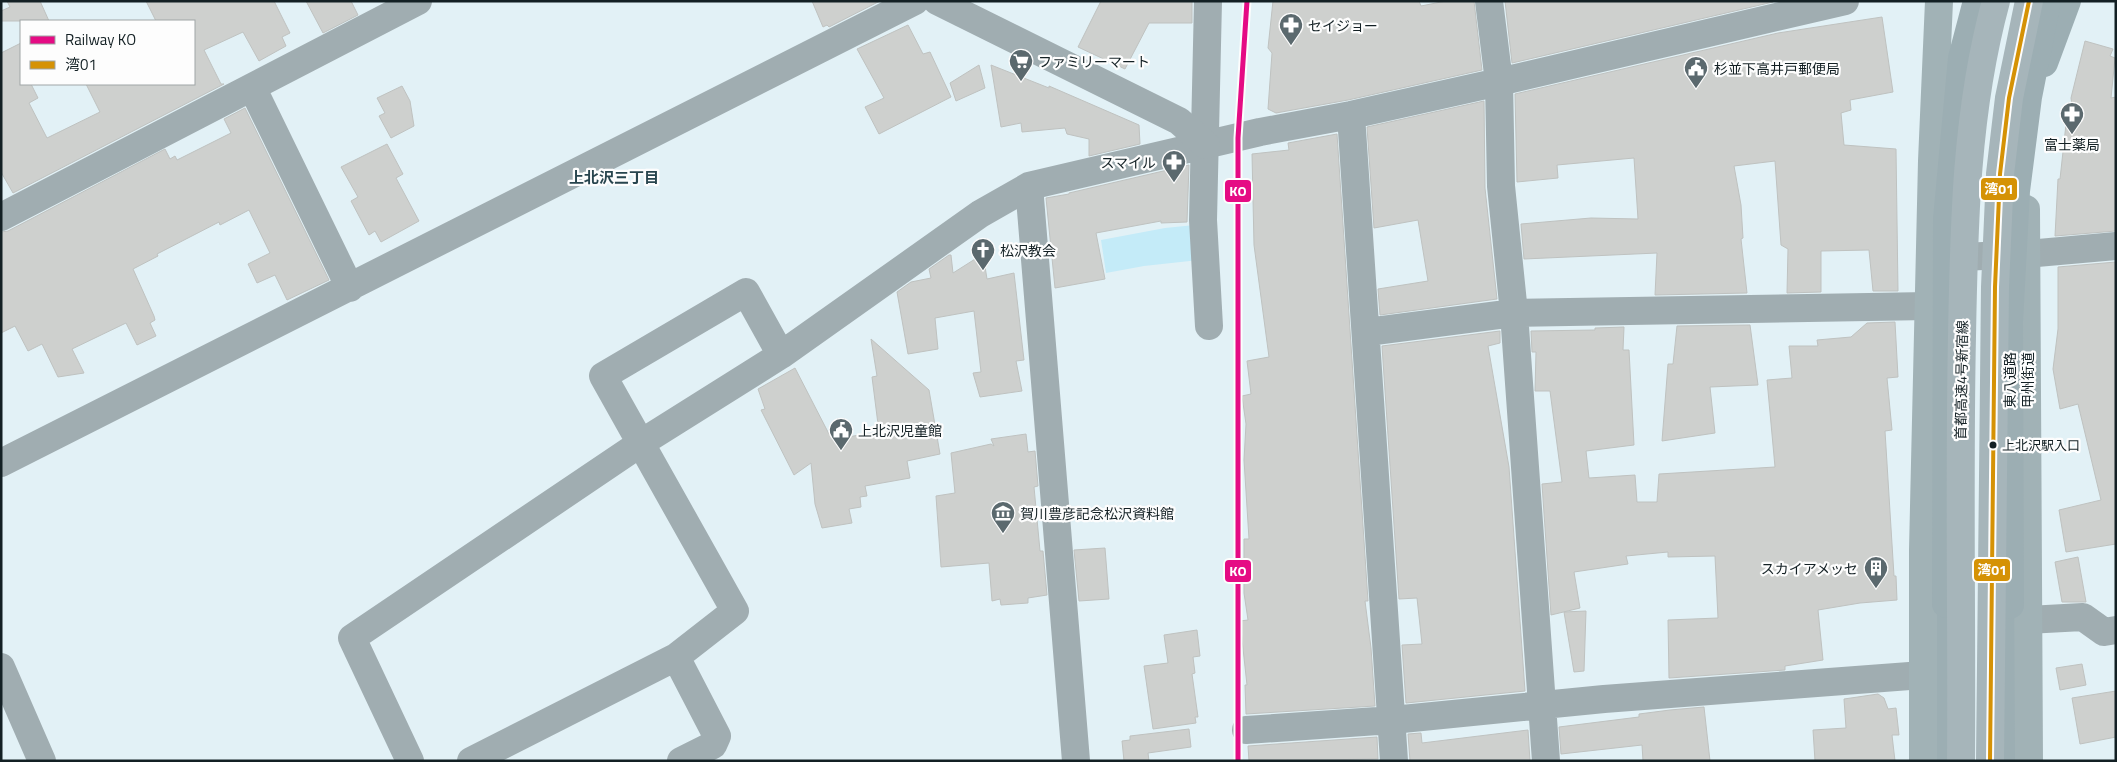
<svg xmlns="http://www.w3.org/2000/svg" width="2117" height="762" viewBox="0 0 2117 762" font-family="'Titillium Web','Noto Sans JP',sans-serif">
<rect width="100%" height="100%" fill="#e2f1f6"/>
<path fill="#c4ebf8" d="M1195 225 1199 260 1144 266 1106 273 1101 240 1165 228Z"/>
<path fill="#ced0ce" stroke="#bfc2c0" d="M7 1H40L49 21H1V11L10 7Z
M146 1H274L290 33 282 37 286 46 259 61 243 32 204 50 221 84H224L13 193 1 172V53L21 43V84H31L38 98 29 103 47 138 100 112 86 84H194V21H156Z
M306 1H351L358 15 323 33Z
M812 1H880L829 27 827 25 823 27Z
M1101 1H1192V23H1149L1125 69 1078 47Z
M1273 1H1419L1421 6 1446 1H1474L1482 70 1348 100 1276 113 1268 109 1272 53 1268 48Z
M1505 1H1772L1773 2 1512 63Z
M1882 17 1893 92 1850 100 1851 110 1841 113 1844 145 1896 149 1898 291H1873L1869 250 1821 251V292L1787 293 1788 249 1781 245 1775 161 1734 166 1741 205 1743 238 1741 239 1747 293 1655 295 1657 253 1524 259 1521 224 1591 218 1638 219 1634 158 1557 165 1558 178 1517 182 1515 94 1778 33Z
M908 25 923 54 930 52 951 97 879 134 865 107 884 98 857 49Z
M2085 41 2113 49 2110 56 2115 58 2111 98 2116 97V231L2055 236 2058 179H2060L2067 115 2073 114 2071 98Z
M979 65 985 88 956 101 950 83Z
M991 65 1049 88V86L1139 125 1140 144 1089 156V139L1067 134 1065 128 1022 132 1021 123 1001 127Z
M402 86 410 101 414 126 391 138 379 116 385 113 377 98Z
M1484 101 1485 188 1497 299 1380 315 1378 289 1428 281 1418 220 1374 228 1367 127Z
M245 108 329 280 287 300 275 275 257 283 248 264 270 253 249 210 220 225 219 222 157 254 158 256 133 269 154 316 155 320 150 323 156 336 137 345 126 323 72 349 84 373 58 377 42 344 28 351 15 326 1 333V232L8 231 165 149 170 159 175 156 177 160 231 133 224 119Z
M1337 134 1368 601H1365L1371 648 1375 706 1246 714 1245 685H1247L1240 621 1248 620 1244 593V539H1249L1244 460 1246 424 1242 396 1251 394 1247 361 1269 357 1254 245 1252 154 1289 150 1288 143Z
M387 144 403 174 396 178 419 221 381 242 375 231 369 235 351 201 358 197 341 167Z
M1189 165 1187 222 1161 223V221L1096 233 1105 279 1055 288 1046 198 1069 194V193Z
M983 254 987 279 1014 273 1024 360 1016 361 1022 391 980 397 973 373 981 372 974 311 935 318 938 349 908 354 897 292 911 282 931 278 929 269 949 255H951L953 273Z
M2116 262V544L2066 552 2059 510 2101 500 2078 404 2060 409 2053 369 2058 329V267Z
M1895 322 1898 377 1887 378 1892 430 1885 431 1894 576H1896L1897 600 1860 603 1818 610 1823 660 1785 666V670L1669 678 1668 620 1718 618 1715 556 1668 557V552L1626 556 1628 564 1574 572 1580 608 1551 615 1542 484 1562 482 1550 391H1535L1536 352H1532L1531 331 1595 330V328L1624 327 1623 350H1629L1634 445 1586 451 1589 478 1635 475 1637 502H1657L1659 474 1775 467 1767 380 1792 378 1789 346H1818L1817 340 1851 337 1867 323Z
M1750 325 1758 385 1710 387 1715 433 1662 441 1668 364H1673L1677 326Z
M1500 331V343L1488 346 1509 467 1525 691 1406 703 1402 645 1422 644 1417 598 1399 599 1382 346Z
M871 339 929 390 940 454 907 461 910 478 865 486 867 496 860 497 861 507 849 509 852 523 822 528 815 504 811 463 794 475 761 410 765 409 758 389 795 368 829 434 840 432 841 438 879 432 872 377 877 376Z
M1026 434 1028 452 1035 451 1038 486 1034 487 1040 551H1043L1047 595 1028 598V603L1001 605 1000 599 992 601 989 563 941 567 936 496 955 493 951 453 991 444 994 446 991 439Z
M1105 548 1109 599 1079 601 1074 550Z
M2078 557 2086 602H2062L2055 562Z
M1586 611 1584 671 1574 672 1564 612Z
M1197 630 1200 656 1193 657 1195 673 1192 674 1198 717H1195L1196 723 1153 729 1144 666 1168 663 1164 635Z
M2082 664 2086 685 2060 690 2056 668Z
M2116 691V737L2080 744 2072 698Z
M1878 694 1884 698 1888 709 1896 708 1899 735H1892L1895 761H1815L1813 730 1846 728 1844 699Z
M1704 707 1710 761H1643L1642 745 1561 754 1559 727 1639 717V714L1670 710Z
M1189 729 1191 747 1148 753 1149 761H1124L1122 741 1130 740V736Z
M1528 730 1530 761H1410L1408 734 1421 733 1422 743Z
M1377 737 1378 759 1249 761 1248 746Z"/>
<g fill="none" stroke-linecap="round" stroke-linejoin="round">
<path stroke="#a0adb1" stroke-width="28" d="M1208 1 1203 220 1209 326
M1489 1 1499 82 1501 186 1514 313 1546 761
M252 87 350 288
M1351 115 1394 761
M1029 186 1076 761
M1 217 418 1
M1940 258 2027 254 2116 246
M1367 332 1514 313 1929 306
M1 463 915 1
M2028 620 2083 617 2104 632 2116 630
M676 657 717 736 713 745 681 761
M1 667 42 761
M1246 730 1392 720 1604 699 1923 675
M410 761 352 638 641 443 781 355 980 214 1029 186 1260 132 1351 115 1499 82 1845 1
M471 761 676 657 735 611 603 376 746 292 781 355"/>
<path stroke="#a0adb1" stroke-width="28" d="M937 1 1179 121 1206 145"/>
<path stroke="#9caeb3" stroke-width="28" d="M2044 63 2067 1
M2010 605 2013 761
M1940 761 1946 604"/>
<path stroke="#a1b2b6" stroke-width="28" d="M2026 209 2029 761
M1923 761V550L1932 161 1939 1"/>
<path stroke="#9caeb3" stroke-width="28" d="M1946 604 1947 219 1962 58 1977 1
M2010 605 2009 322 2016 191 2028 97 2047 1"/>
<path stroke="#a6b5ba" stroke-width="28" d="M1961 761C1962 619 1959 477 1962 336 1964 223 1966 111 1996 1
M1990 761 1995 287 2000 174 2009 98 2029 1"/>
<g stroke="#fdfdfd" stroke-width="8">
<path id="bus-1" d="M1990 761 1995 287 2000 174 2009 98 2029 1"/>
</g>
<use href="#bus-1" stroke="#d59205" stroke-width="4"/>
<g stroke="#fdfdfd" stroke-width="9">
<path id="rail-1" d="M1238 761V138L1247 1"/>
</g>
<use href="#rail-1" stroke="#e50b84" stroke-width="5"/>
</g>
<defs>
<g id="pharmacy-pin" transform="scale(1.25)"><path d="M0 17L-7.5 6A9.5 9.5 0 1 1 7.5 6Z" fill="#5b696e" stroke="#fdfdfd"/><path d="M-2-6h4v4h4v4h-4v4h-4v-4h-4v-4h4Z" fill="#fff"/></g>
<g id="supermarket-pin" transform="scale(1.25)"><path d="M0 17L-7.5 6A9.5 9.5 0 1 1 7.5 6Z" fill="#5b696e" stroke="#fdfdfd"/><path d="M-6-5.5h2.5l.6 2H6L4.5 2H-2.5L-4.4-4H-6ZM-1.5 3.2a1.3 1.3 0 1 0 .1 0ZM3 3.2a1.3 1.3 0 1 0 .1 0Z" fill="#fff"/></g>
<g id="civic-pin" transform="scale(1.25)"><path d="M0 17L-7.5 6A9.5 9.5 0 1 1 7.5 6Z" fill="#5b696e" stroke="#fdfdfd"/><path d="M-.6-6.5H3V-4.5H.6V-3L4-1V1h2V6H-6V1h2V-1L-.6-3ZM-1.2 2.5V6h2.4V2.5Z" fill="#fff"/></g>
<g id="church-pin" transform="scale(1.25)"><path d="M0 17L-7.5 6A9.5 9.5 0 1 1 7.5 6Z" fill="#5b696e" stroke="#fdfdfd"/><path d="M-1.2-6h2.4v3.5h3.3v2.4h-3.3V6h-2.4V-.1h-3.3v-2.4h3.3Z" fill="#fff"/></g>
<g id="museum-pin" transform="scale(1.25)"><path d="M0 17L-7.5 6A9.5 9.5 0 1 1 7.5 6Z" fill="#5b696e" stroke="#fdfdfd"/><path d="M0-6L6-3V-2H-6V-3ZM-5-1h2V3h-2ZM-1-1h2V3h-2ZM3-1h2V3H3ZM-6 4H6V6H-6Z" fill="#fff"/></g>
<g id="building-pin" transform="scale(1.25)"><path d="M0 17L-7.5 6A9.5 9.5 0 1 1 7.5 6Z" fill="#5b696e" stroke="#fdfdfd"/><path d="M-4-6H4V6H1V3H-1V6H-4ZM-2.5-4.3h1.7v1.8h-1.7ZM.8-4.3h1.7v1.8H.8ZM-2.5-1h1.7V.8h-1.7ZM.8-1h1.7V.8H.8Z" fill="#fff"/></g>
</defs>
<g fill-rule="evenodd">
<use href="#pharmacy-pin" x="1291" y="25"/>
<use href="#supermarket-pin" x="1021" y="61"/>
<use href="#civic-pin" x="1696" y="68"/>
<use href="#pharmacy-pin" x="2072" y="114"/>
<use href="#pharmacy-pin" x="1174" y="162"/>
<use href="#church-pin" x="983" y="250"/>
<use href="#civic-pin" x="841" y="430"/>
<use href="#museum-pin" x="1003" y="513"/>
<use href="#building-pin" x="1876" y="568"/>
</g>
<circle fill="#132024" stroke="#fdfdfd" stroke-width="2" cx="1993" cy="445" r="4.5"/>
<g text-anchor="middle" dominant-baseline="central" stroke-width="4.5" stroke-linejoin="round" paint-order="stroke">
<g font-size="13" fill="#132024" stroke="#fdfdfd" text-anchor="start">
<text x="2002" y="445">上北沢駅入口</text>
</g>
<g font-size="14" fill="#132024" stroke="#fdfdfd" text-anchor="start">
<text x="1308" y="25">セイジョー</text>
<text x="1038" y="61">ファミリーマート</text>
<text x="1714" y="68">杉並下高井戸郵便局</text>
<text x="2072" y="144" text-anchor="middle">富士薬局</text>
<text x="1156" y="162" text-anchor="end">スマイル</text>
<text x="1000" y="250">松沢教会</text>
<text x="858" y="430">上北沢児童館</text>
<text x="1020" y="513">賀川豊彦記念松沢資料館</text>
<text x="1858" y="568" text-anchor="end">スカイアメッセ</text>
</g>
<g font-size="14" fill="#132024" stroke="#fdfdfd">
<text transform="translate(1961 380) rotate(-89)">首都高速4号新宿線</text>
<text transform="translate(2009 380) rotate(-90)">東八道路</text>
<text transform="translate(2027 380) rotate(-90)">甲州街道</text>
</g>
<g font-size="15" font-weight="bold" fill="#28454e" stroke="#fdfdfd">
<text x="614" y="177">上北沢三丁目</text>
</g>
</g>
<g stroke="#fdfdfd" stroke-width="2">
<rect x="1980" y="177" width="38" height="24" rx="5" fill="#d59205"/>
<rect x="1224" y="179" width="28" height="24" rx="5" fill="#e50b84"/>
<rect x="1973" y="558" width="38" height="24" rx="5" fill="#d59205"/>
<rect x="1224" y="559" width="28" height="24" rx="5" fill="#e50b84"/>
</g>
<g font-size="14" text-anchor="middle" font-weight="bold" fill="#fff">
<text x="1999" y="194">湾01</text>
<text x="1238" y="196">KO</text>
<text x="1992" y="575">湾01</text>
<text x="1238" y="576">KO</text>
</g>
<rect width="2117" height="762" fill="none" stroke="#132024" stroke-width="5"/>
<rect x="20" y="20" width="175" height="65" fill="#fdfdfd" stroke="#9fa5a6"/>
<rect x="30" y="36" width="25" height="8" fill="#e50b84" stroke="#9fa5a6"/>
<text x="65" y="45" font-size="15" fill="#132024">Railway KO</text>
<rect x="30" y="61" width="25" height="8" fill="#d59205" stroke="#9fa5a6"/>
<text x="65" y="70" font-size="15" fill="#132024">湾01</text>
</svg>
